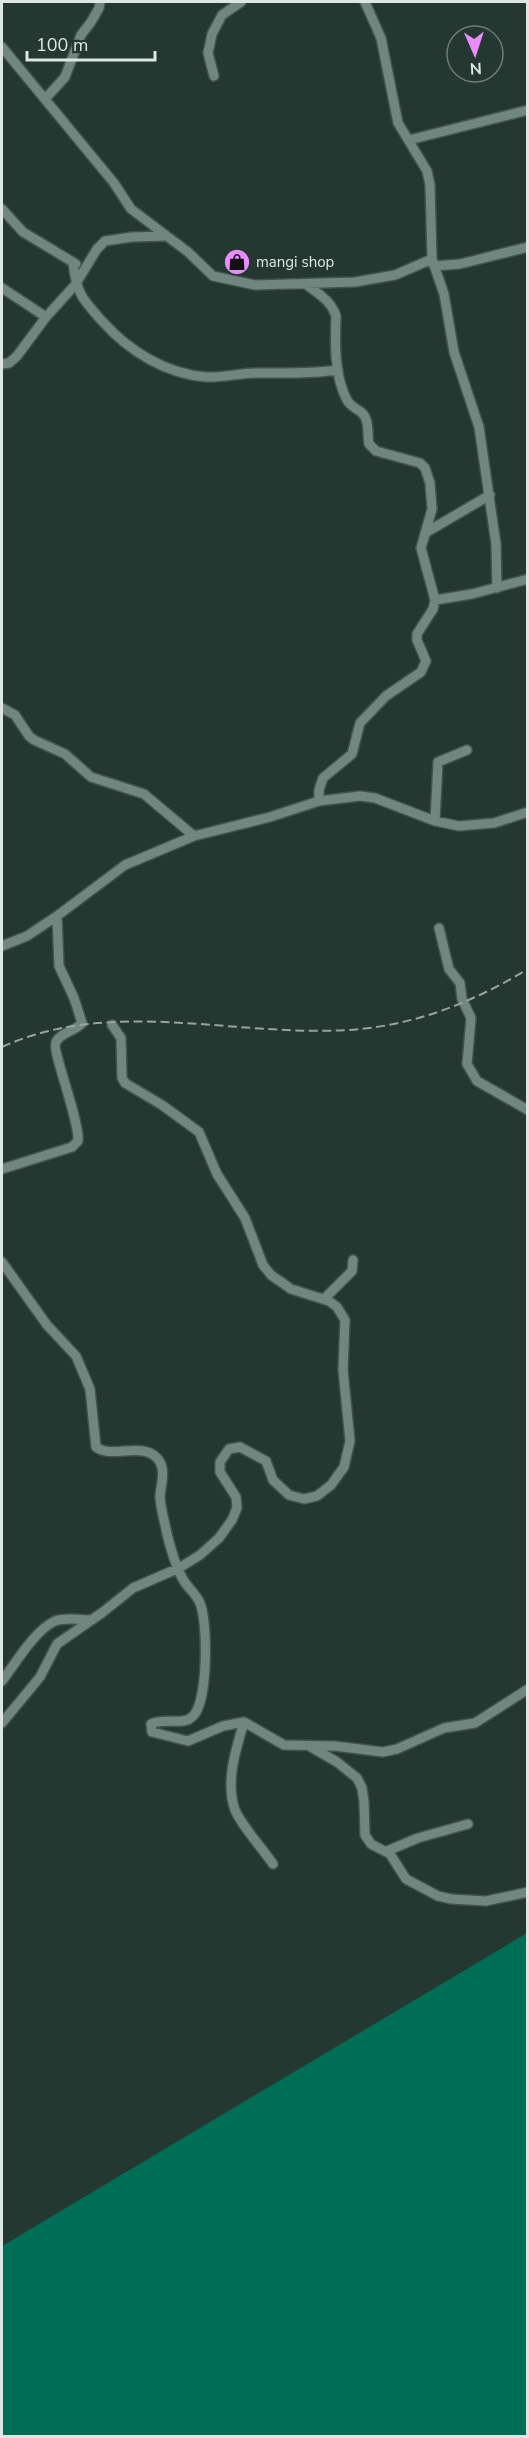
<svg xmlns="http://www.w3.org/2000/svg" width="529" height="2438" viewBox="0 0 529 2438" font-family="'Nunito Sans',sans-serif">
<rect width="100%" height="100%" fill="#243730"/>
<path fill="#006e55" d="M527 1933V2436H2V2246Z"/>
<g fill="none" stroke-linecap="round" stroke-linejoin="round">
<g stroke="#42534d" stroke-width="12">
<path id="street" d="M365 2 381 38 398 123 427 171 430 185 432 259 444 294 454 352 479 427 496 544 497 588
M2 47 114 183 131 209 188 252 213 276 255 285 355 282 395 275 432 259
M214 76 208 53 212 34 222 15 241 2
M46 98 65 77 81 35 91 22 99 8 100 2
M409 140 528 110
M2 209 23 232 76 264
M73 262C76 293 83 300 103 322 129 351 166 374 206 377 222 378 239 373 256 373 283 373 311 374 338 370
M434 266 460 264 528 247
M307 285C319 294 331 301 336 316 335 342 334 376 347 400 350 406 356 408 361 412 370 419 367 434 369 444L376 451 420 463 425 468 430 483 432 509 421 548 435 600 433 609 417 634V640L426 661 421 672 386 696 360 723 352 754 323 778 319 790V801
M2 288 46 317
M2 364 9 363 17 356 46 317 75 285 97 249 105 241 132 237 165 236
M425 533 490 495
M435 600 472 594 528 579
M2 708 15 715 29 736 34 740 65 754 91 777 144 794 194 836
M435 821 438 762 467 750
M439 928 449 969 460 983 462 999 471 1018 467 1064 477 1081 528 1110
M2 946 27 936 57 916 125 865 194 836 270 817 319 801 360 796 375 798 435 821 459 826 494 823 528 812
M2 1169 72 1147 78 1141C80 1121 51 1049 56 1042 61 1032 76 1031 82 1023L74 998 59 966 57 916
M2 1262 47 1325 76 1356 90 1389 96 1447C112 1460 147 1439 160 1462 166 1474 160 1486 160 1498 161 1510 165 1523 167 1534 170 1547 177 1570 184 1581 189 1589 196 1594 200 1603 208 1622 208 1699 194 1715 185 1727 164 1717 151 1724L152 1732 188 1741 223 1726 244 1722 284 1745 335 1746 383 1752 397 1749 444 1728 475 1723 528 1689
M324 1299 352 1271 353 1260
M2 1681C15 1664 35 1630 55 1621 66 1617 81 1620 92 1620
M244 1722C236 1749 225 1782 235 1810 241 1825 263 1849 273 1864
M2 1723 40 1677 57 1644 103 1612 133 1588 179 1568 200 1555 219 1538 232 1520 237 1508 236 1497 220 1472V1462L229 1449 240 1447 266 1461 273 1480 289 1495 304 1499 317 1496 331 1485 344 1467 350 1441 343 1370 345 1320 337 1307 329 1301 291 1289 271 1275 263 1265 245 1218 217 1174 199 1132 162 1105 125 1083 122 1078 121 1038 112 1025
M311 1747 337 1762 357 1778 362 1788 364 1802 365 1835 371 1844 390 1854 406 1879 438 1896 451 1899 486 1901 528 1892
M387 1851 418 1838 468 1824"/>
</g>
<use href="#street" stroke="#71867e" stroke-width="9"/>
<path stroke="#96a49f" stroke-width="2" stroke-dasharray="9 4.5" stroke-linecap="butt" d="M2 1047C112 997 232 1037 348 1030 413 1026 472 1003 528 969"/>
</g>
<defs>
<g id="shop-disc" transform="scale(1.35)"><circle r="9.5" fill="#e98dfe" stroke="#243730"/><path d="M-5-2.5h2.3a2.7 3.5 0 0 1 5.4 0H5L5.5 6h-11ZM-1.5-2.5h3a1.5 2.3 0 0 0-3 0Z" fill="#111"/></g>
</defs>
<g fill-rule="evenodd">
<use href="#shop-disc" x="237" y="262"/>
</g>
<g text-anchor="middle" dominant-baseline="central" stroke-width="6" stroke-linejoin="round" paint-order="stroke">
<g font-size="15" fill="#dce7e2" stroke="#243730" text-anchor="start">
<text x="256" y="262">mangi shop</text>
</g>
</g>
<rect width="529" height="2438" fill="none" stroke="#dce7e2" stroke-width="6"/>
<g transform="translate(475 54) rotate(177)"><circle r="28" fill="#243730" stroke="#6e7d77" stroke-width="1.5"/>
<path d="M0-4.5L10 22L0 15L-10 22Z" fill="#e98dfe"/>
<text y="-9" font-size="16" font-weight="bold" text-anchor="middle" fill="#dce7e2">N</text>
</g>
<path d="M27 51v9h128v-9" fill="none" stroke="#dce7e2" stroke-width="3"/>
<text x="36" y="51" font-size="18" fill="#dce7e2" stroke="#243730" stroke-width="4.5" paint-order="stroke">100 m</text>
</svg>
